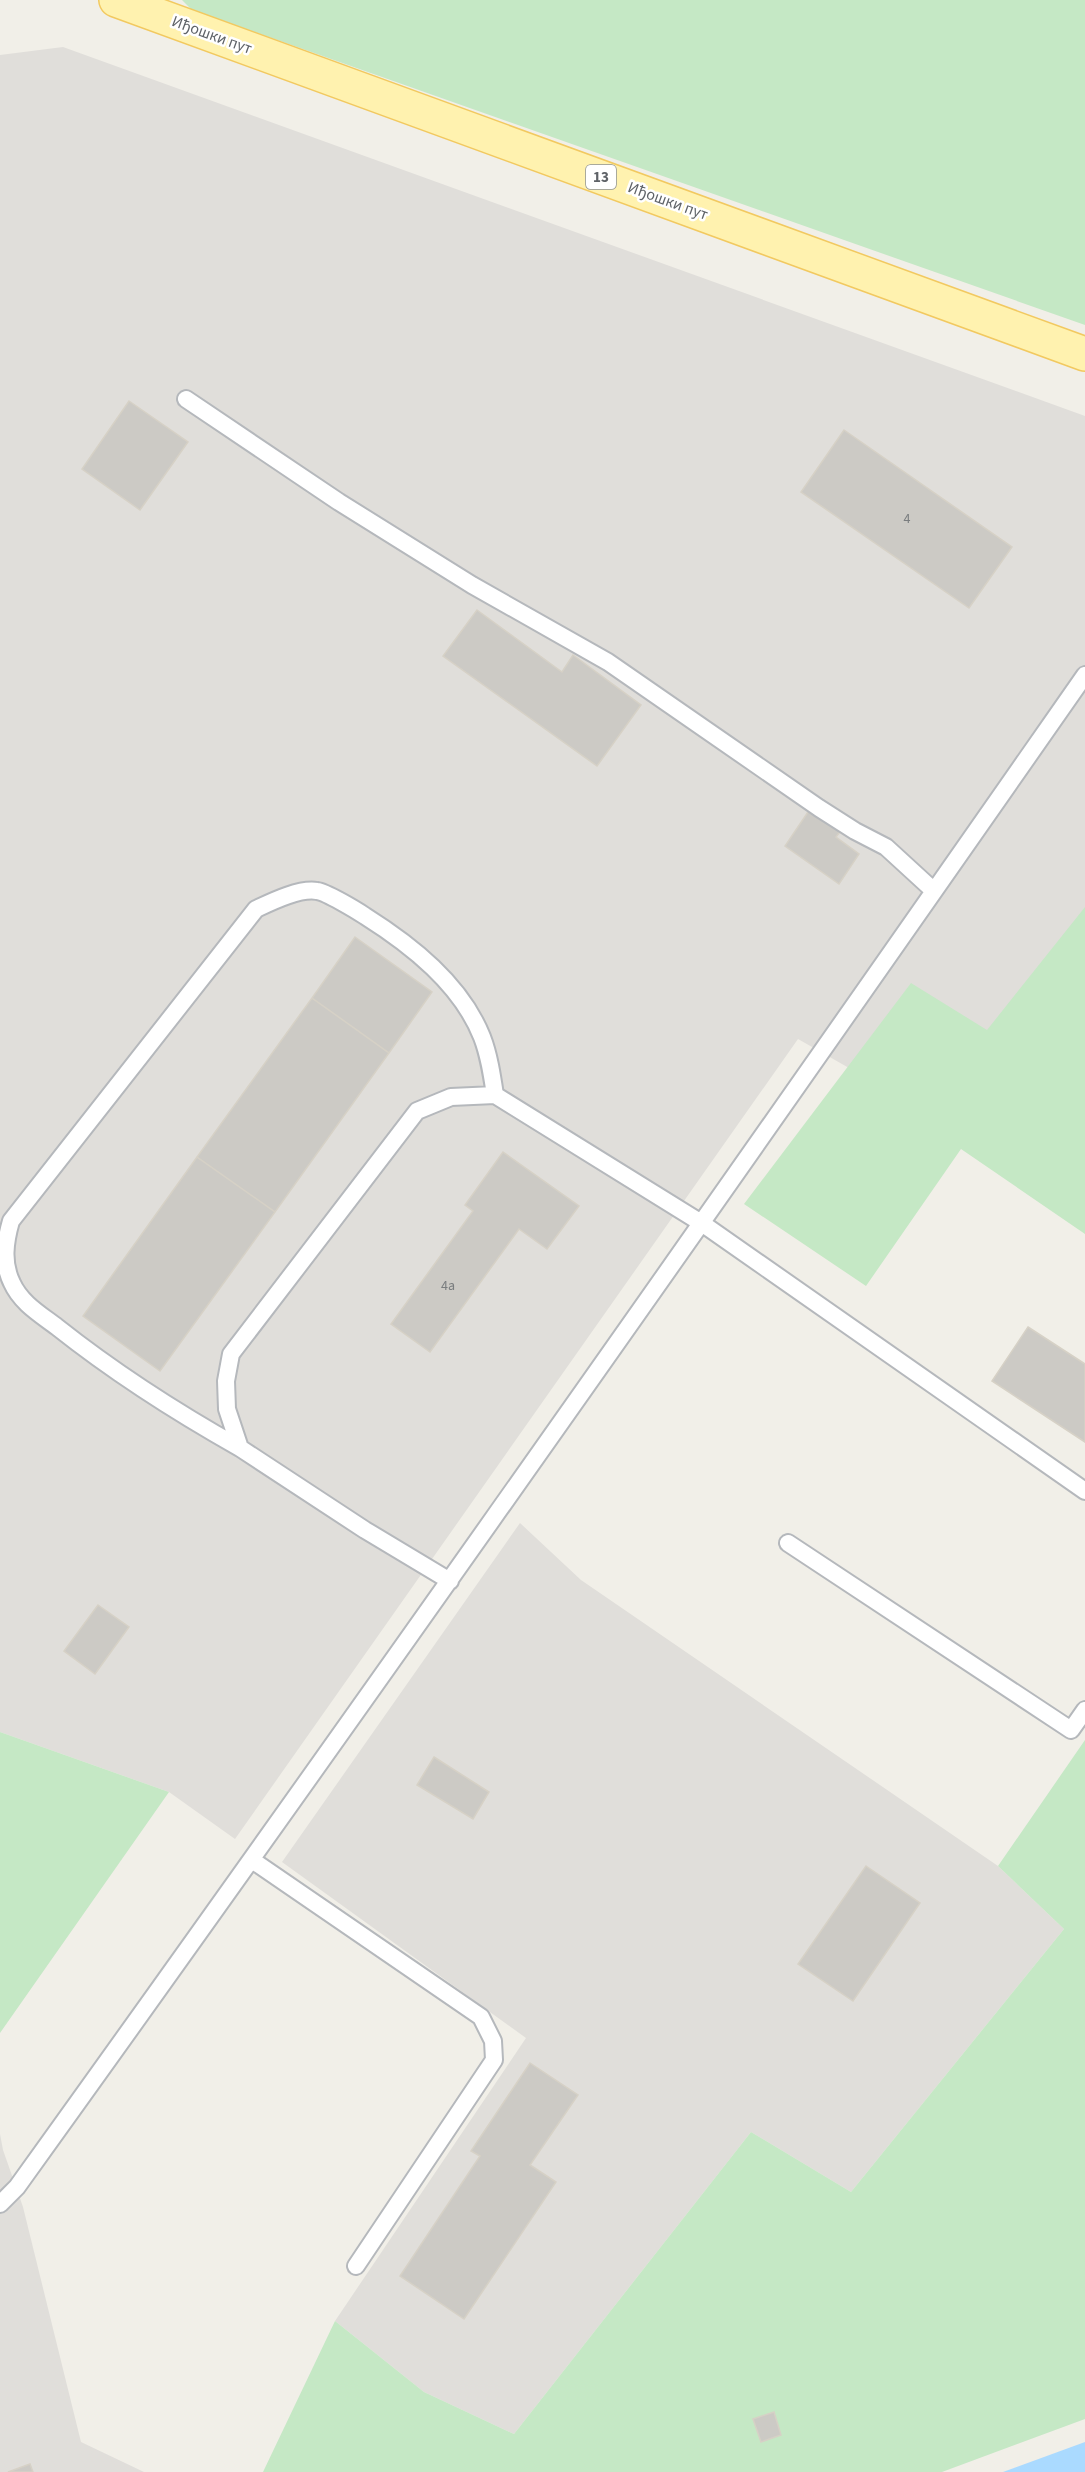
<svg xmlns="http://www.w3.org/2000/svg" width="1085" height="2472" viewBox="0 0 1085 2472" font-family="'Source Sans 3',sans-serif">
<rect width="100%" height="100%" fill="#f1efe8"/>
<path fill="#e0deda" d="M63 47 1085 416V919L944 1122 798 1039 235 1839 169 1792 0 1732V55Z
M520 1523 581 1580 998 1866 1064 1929 851 2192 751 2132 514 2434 424 2392 335 2321 526 2038 282 1862Z
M0 2134 3 2150 23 2207 81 2442 144 2472H0Z"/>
<path fill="#c5e8c5" d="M182 0H1085V325L192 10Z
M1085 907V1234L961 1149 866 1286 744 1204 911 983 987 1030Z
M0 1732 169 1792 0 2033Z
M1085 1740V2419L942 2472H263L335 2321 424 2392 514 2434 751 2132 851 2192 1064 1929 998 1866Z"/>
<path fill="#aadaff" d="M1085 2442V2472H1003Z"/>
<path fill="#cccac5" stroke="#d6d1c6" stroke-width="1.5" d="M129 401 188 442 140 510 82 469Z
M844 430 1012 547 969 608 801 492Z
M477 610 562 672 573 655 641 705 597 766 443 656Z
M812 806 843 828 836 837 859 854 839 884 785 846Z
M355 937 432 992 389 1053 312 998Z
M312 998 389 1053 275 1212 197 1157Z
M503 1152 579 1206 547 1249 519 1229 430 1352 391 1324 473 1211 465 1205Z
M197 1157 275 1212 160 1371 83 1316Z
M1028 1327 1085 1364V1442L992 1381Z
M98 1605 129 1627 95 1674 64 1651Z
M434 1757 489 1792 473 1819 417 1785Z
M866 1866 920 1903 853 2001 798 1964Z
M530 2063 578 2095 530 2165 556 2182 464 2319 400 2276 480 2156 471 2151Z
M774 2412 781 2435 761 2442 753 2419Z
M30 2464 33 2472H8Z"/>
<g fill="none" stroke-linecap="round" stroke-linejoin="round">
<g stroke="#b5b8bc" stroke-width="20">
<path id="lane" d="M186 399 339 502 472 585 608 662 819 808 855 831 886 847 934 891
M240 1448C176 1412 115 1373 57 1327 40 1314 21 1303 12 1283 2 1263 5 1242 11 1221L256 909C271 902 299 888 317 891 326 892 356 910 365 916 411 945 461 984 482 1037 489 1055 492 1075 495 1095
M788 1543 1071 1730 1085 1710
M450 1581 365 1530 240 1448 227 1409 226 1381 231 1354 417 1111 451 1097 495 1095 703 1224 1085 1491
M252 1860 481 2017 493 2041 494 2060 356 2266
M0 2204 17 2187C377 1686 732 1181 1085 675"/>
</g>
<g stroke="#f2c960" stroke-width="36">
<path id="primary" d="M116 0 1085 354"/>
</g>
<use href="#lane" stroke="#fff" stroke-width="16"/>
<use href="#primary" stroke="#fff2af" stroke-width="33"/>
</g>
<g text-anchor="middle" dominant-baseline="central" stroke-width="5" stroke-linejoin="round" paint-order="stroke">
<g font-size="14" fill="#7a7d7f">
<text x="907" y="519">4</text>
<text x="448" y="1286">4a</text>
</g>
<rect fill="#fff" stroke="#8f9295" stroke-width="1.5" x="586" y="165" width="30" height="24" rx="4.5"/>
<g font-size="15" font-weight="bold" fill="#5f6368">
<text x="601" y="177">13</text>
</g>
<g font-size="16" fill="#5f6368" stroke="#fff">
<text transform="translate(212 35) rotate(20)">Иђошки пут</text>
<text transform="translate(668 201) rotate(20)">Иђошки пут</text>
</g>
</g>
</svg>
